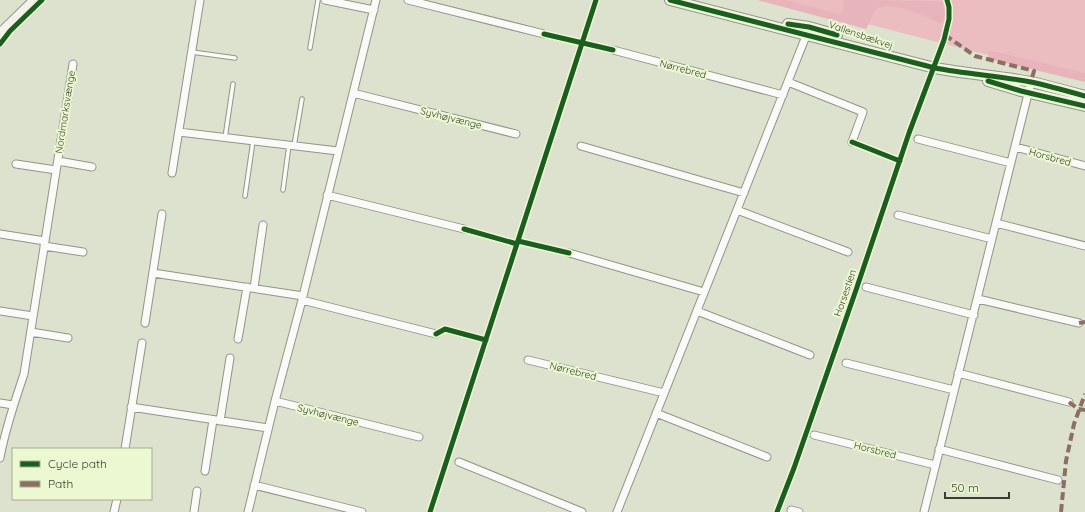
<svg xmlns="http://www.w3.org/2000/svg" width="1085" height="512" viewBox="0 0 1085 512" font-family="Quicksand,sans-serif">
<rect width="100%" height="100%" fill="#dce2cd"/>
<path fill="#ebbdc1" d="M774 0H1085V80Z"/>
<path fill="#e7b4bb" d="M757 0H785L839 14 843 11 844 0 942 1 945 14 942 24C928 18 894 1 879 8 873 11 870 23 866 29Z
M988 51 997 52 1085 73V82L989 59Z"/>
<g fill="none" stroke-linecap="round" stroke-linejoin="round">
<g stroke="#919686" stroke-width="5.5">
<path id="lane" d="M310 48 318 0
M192 52 235 58
M225 138 233 84
M294 146 302 99
M283 190 289 145
M245 196 253 141"/>
</g>
<g stroke="#919686" stroke-width="9">
<path id="street" d="M325 0 374 10
M408 0 544 34
M613 50 783 95
M788 82 863 112 852 142
M353 93 516 134
M179 132 338 151
M918 139 1011 163
M581 146 744 193
M1016 147 1085 166
M58 161 92 167
M16 164 56 170
M172 173 200 0
M327 195 464 229
M737 210 848 252
M898 215 992 239
M996 223 1085 246
M0 234 45 241
M44 246 83 252
M569 253 704 292
M153 273 303 296
M866 287 974 315
M254 288 263 225
M978 299 1079 323
M302 300 436 334
M0 311 33 316
M697 311 810 355
M145 323 162 214
M31 332 68 338
M238 339 247 287
M528 360 664 393
M846 363 954 390
M958 373 1069 402
M275 401 419 437
M0 403 13 405
M131 407 268 428
M656 413 767 457
M220 421 230 358
M814 435 935 465
M125 449 142 343
M939 449 1058 480
M0 458C5 429 15 401 24 374L73 64
M459 462 582 512
M205 471 213 420
M254 485 362 512
M791 510 799 512
M114 512 117 499
M194 512 197 491
M248 512 275 401 302 300 376 0
M617 512 808 31
M924 512 1031 82"/>
</g>
<g stroke="#919686" stroke-width="12">
<path id="secondary" d="M670 0 935 68C967 74 999 76 1031 82 1049 86 1067 91 1085 96
M788 24 809 27 837 35
M0 34 35 0
M988 81 1021 91 1085 106"/>
</g>
<use href="#lane" stroke="#fafbf8" stroke-width="3.5"/>
<use href="#street" stroke="#fafbf8" stroke-width="7"/>
<use href="#secondary" stroke="#f4f2ed" stroke-width="10"/>
<path stroke="#8d6e63" stroke-width="4" stroke-dasharray="8 4" stroke-linecap="butt" d="M945 35 975 56 1034 71 1031 82
M1079 323 1085 322
M1069 402 1078 409 1085 410
M1061 512 1066 461 1074 424 1085 394"/>
<g stroke="#ecf8d2" stroke-width="8">
<path id="cycleway" d="M670 0 935 68C967 74 999 76 1031 82 1049 86 1067 91 1085 96
M788 24 809 27 837 35
M544 34 613 50
M0 44 10 31 42 0
M988 81 1021 91 1085 106
M852 142 900 161
M464 229 517 244
M518 241 569 253
M436 334 445 329 486 340
M430 512 596 0
M777 512 794 468 856 290 909 133 944 40 949 19V7L947 0"/>
</g>
<use href="#cycleway" stroke="#1b5e20" stroke-width="5"/>
</g>
<g text-anchor="middle" dominant-baseline="central" stroke-width="4" stroke-linejoin="round" paint-order="stroke">
<g font-size="10" fill="#393e2f" stroke="#ecf8d2">
<text transform="translate(861 35) rotate(19)">Vallensbækvej</text>
<text transform="translate(683 69) rotate(15)">Nørrebred</text>
<text transform="translate(65 112) rotate(-81)">Nordmarksvænge</text>
<text transform="translate(451 118) rotate(14)">Syvhøjvænge</text>
<text transform="translate(1050 157) rotate(15)">Horsbred</text>
<text transform="translate(845 293) rotate(-71)">Horsestien</text>
<text transform="translate(573 371) rotate(14)">Nørrebred</text>
<text transform="translate(328 415) rotate(14)">Syvhøjvænge</text>
<text transform="translate(875 450) rotate(14)">Horsbred</text>
</g>
</g>
<rect x="12" y="448" width="140" height="52" fill="#ecf8d2" stroke="#a4ae91"/>
<rect x="20" y="461" width="20" height="6" fill="#1b5e20" stroke="#a4ae91"/>
<text x="48" y="468" font-size="12" fill="#393e2f">Cycle path</text>
<rect x="20" y="481" width="20" height="6" fill="#8d6e63" stroke="#a4ae91"/>
<text x="48" y="488" font-size="12" fill="#393e2f">Path</text>
<path d="M945 492v6h64v-6" fill="none" stroke="#393e2f" stroke-width="2"/>
<text x="951" y="492" font-size="12" fill="#393e2f" stroke="#ecf8d2" stroke-width="3" paint-order="stroke">50 m</text>
</svg>
